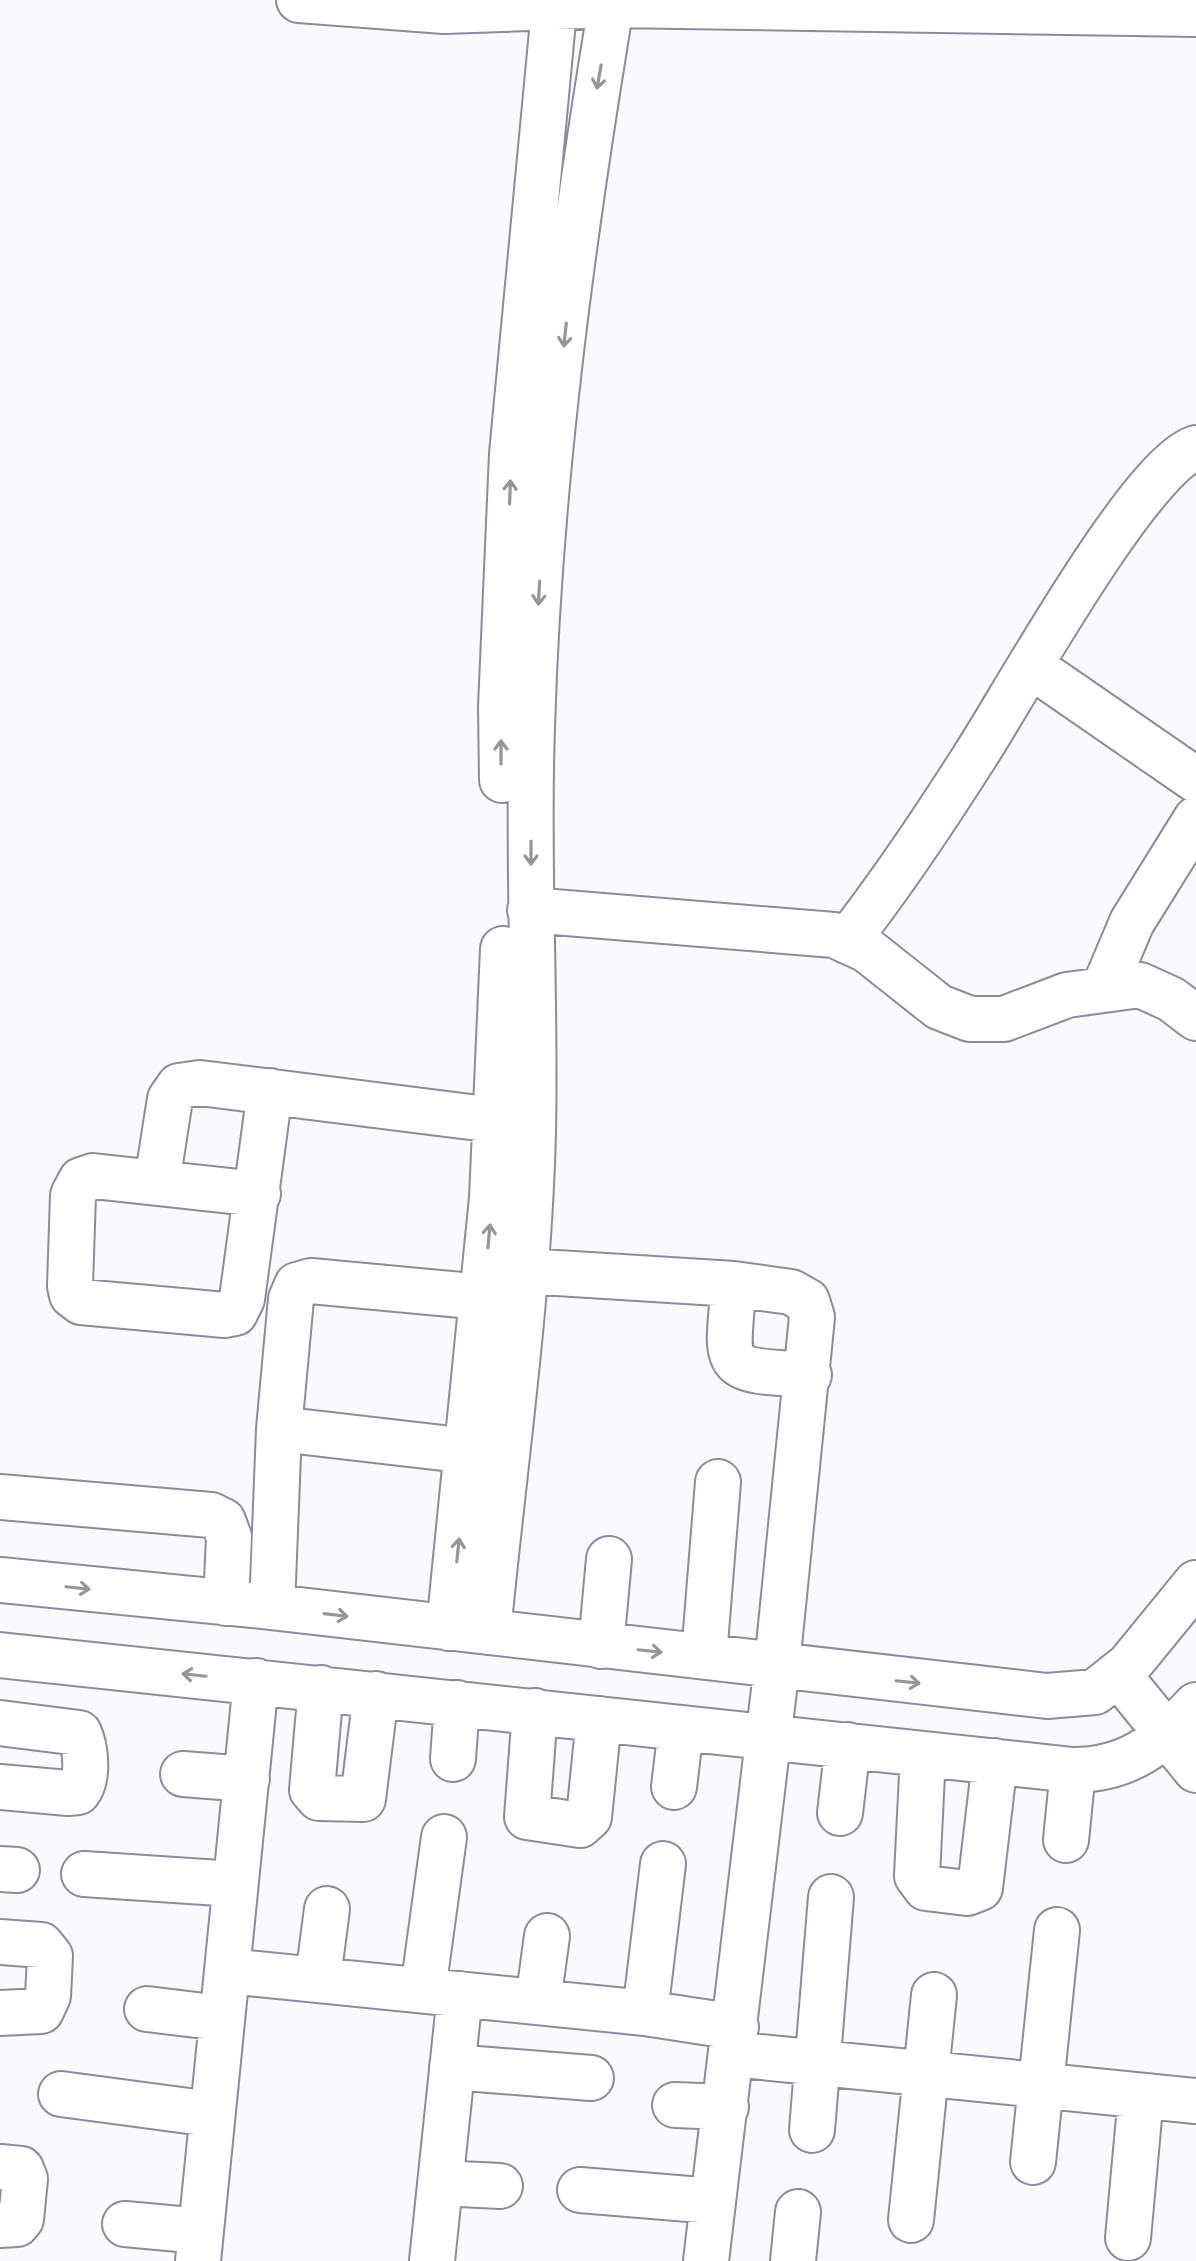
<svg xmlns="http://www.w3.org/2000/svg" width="1196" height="2261" viewBox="0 0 1196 2261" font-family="Rubik,sans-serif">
<rect width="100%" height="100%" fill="#faf9fd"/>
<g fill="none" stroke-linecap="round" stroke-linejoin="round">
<g stroke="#8f899e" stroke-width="48">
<path id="minor" d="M299 0 444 11 611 5 1196 14
M1031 666 1196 780
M502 780 501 707 512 454 555 0
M530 910 834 935 867 950 939 1007 970 1019H1004L1067 995 1140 985 1171 999 1196 1018
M847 941C893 882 935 819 975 756 1014 696 1140 466 1196 448
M1104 988 1132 922 1196 819
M157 1182 170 1099 179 1086 200 1083 494 1120
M258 1194 93 1176 81 1180 73 1195 70 1286 72 1295 81 1302 225 1315 235 1313 242 1299 270 1091
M525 1271 734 1284 791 1292 807 1301 812 1317 777 1665 706 2261
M734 1284C726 1371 720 1370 809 1375
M279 1429 469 1451
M0 1497 211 1515 223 1521 229 1537 226 1603
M0 1580 272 1607 1047 1696 1095 1692 1129 1665 1196 1583
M272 1607 279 1429 291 1299 297 1285 311 1281 483 1297
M449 1628 492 1198 503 949
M488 1632C504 1466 529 1299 533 1132 536 997 527 863 532 728 539 485 572 240 612 0
M601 1646 609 1559
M0 1655 1073 1770C1128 1770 1160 1744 1196 1705
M704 1656 718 1482
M1118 1674 1196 1770
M321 1688 312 1790 319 1798 363 1799 376 1694
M535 1711 527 1817 580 1825 589 1817 599 1719
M0 1723 79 1733C86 1748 89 1779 78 1792L68 1793 0 1787
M923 1754 917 1876 926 1888 967 1893 980 1888 995 1761
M453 1759 457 1703
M183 1774 247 1779
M674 1787 681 1728
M840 1813 848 1745
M1066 1840 1073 1770
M0 1869 17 1870
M84 1874 235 1884
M0 1942 41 1945 50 1956 48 1996 41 2011 0 2013
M227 1971 645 2013 736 2027
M318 1978 327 1909
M423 1990 444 1837
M538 2002 547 1936
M147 2009 221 2018
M645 2013 663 1864
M732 2054 1196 2101
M452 2067 591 2078
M61 2094 211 2114
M675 2105 726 2107
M812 2130 831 1897
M1033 2162 1057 1930
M0 2167 21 2169 25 2179 21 2219 17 2224 0 2225
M440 2183 500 2186
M580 2190 713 2201
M911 2220 934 1995
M125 2224 201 2231
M1128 2238 1141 2096
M198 2261 256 1681
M432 2261 460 1994
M793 2261 798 2212"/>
</g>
<use href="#minor" stroke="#fff" stroke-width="44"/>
</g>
<defs><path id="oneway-shaft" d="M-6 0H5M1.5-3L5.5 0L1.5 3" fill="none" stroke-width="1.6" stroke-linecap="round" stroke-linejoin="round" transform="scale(2)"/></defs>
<g stroke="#96969a">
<use href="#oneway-shaft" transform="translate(599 77) rotate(100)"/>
<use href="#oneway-shaft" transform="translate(565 335) rotate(96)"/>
<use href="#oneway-shaft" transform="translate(510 492) rotate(-88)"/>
<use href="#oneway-shaft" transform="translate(539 593) rotate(93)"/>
<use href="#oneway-shaft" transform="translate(501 752) rotate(-90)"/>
<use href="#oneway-shaft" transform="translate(531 853) rotate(90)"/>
<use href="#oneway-shaft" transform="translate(489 1236) rotate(-85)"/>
<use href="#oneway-shaft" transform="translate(458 1550) rotate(-84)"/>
<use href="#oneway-shaft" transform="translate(78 1588) rotate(6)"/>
<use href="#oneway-shaft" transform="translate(336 1615) rotate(7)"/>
<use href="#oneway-shaft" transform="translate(650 1651) rotate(6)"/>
<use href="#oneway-shaft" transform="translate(194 1675) rotate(-174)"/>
<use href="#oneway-shaft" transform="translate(908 1682) rotate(6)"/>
</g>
</svg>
